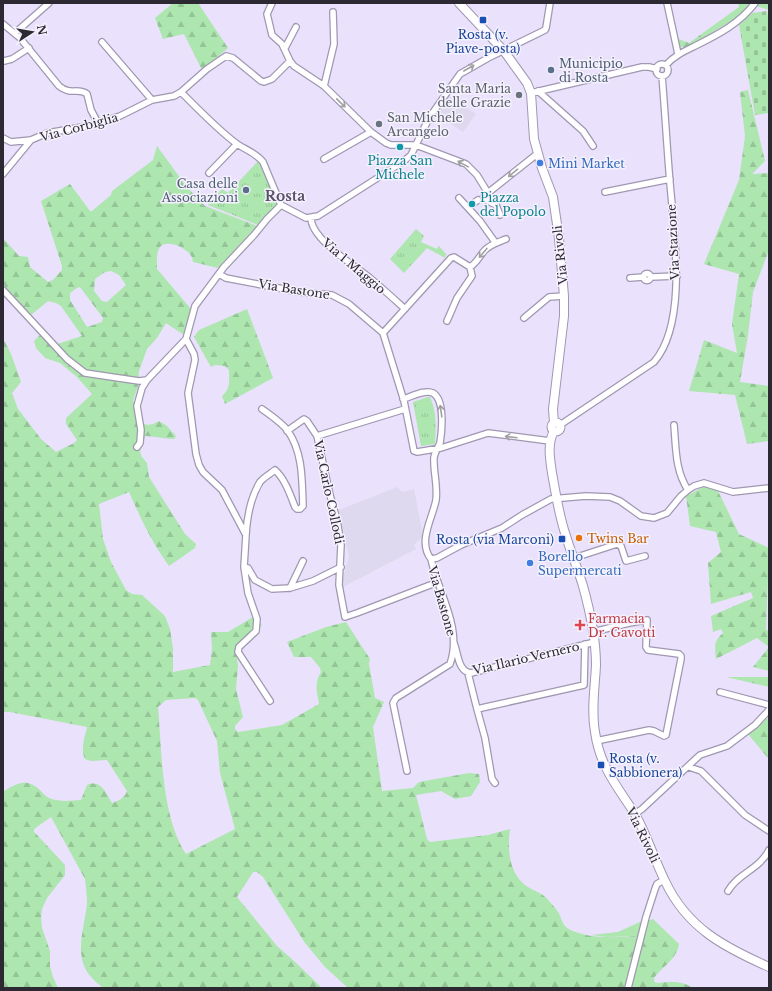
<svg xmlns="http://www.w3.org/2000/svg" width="772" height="991" viewBox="0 0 772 991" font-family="'Libre Baskerville',serif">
<defs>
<pattern id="forest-firs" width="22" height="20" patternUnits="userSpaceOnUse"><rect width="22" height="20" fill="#ade6ae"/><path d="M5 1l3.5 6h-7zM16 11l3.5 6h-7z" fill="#95c596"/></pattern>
<pattern id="cemetery-stones" width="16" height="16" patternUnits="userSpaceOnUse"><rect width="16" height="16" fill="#ade6ae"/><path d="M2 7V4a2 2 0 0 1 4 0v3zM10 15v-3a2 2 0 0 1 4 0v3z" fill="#95c596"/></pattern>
<pattern id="park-tufts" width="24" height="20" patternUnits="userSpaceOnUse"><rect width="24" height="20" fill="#ade6ae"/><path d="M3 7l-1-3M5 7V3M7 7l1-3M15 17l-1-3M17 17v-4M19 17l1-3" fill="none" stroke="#95c596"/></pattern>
</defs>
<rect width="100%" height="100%" fill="#eae1fd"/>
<path fill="#ded9ee" d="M447 95 476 114 463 132 435 113Z
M397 487 402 492 414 489 423 536 414 545 416 549 343 587 342 582 349 557 339 510Z"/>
<path fill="#ade6ae" d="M642 921 643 922 640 936 607 937 591 935 618 932Z"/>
<path fill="url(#forest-firs)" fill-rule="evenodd" d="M173 3H198L228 48 202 70 184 34 163 39 155 18Z
M738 3H769V10L756 6 688 47H678L676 38 689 43 739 7Z
M748 90 765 161 752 174 769 173V250L753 292 748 335 740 382 769 386V441L747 444 735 395 689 391 704 340 737 353 732 324 739 274 704 264 739 180 745 136 740 92Z
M157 146 186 186 205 206 257 226 218 268 193 262C193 259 191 255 189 253 184 247 166 239 160 247 156 252 157 262 157 269L191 309 184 335 166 323 157 338 147 349 139 371 138 386 133 401 135 403 137 418C146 426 148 427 159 421L167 426 176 436 174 439C164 439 155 436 145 436L140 452 142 457 147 463 149 477 185 534 196 544 195 548 169 566C151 541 141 519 129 492L99 504 103 539 111 562 126 590 132 594 142 595 165 616 170 629 173 649V672L210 665 212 649 211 632H228L253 617 262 625 238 645 236 652 238 666 236 689 243 717 235 726V729L238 732 282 725 319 704C317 692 314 683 321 672L320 668 311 657H294L287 642 326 627 346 622 370 659 369 664 375 698 384 702 373 727 382 791 413 788 419 782 469 773 479 774 480 782 471 796 455 799 441 791 416 795 427 839 430 842 488 835 510 829C507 849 509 875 528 887 536 892 543 893 549 901 552 905 556 908 558 912 561 916 562 923 565 926 567 929 575 932 579 933 596 939 622 937 640 936L626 988H348L325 967 305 943 263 877 257 872H253L237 897 277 946 294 961 322 988H103C97 983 90 977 86 970 75 950 85 925 87 904 87 896 86 888 85 879L51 817 34 829V832L38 836 65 865V875L47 898 42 909 41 918 42 928 50 951V966L53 977 58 988H3V789L4 791C17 783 26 778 39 789 42 792 45 796 49 798 59 802 70 801 81 800L87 785C101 779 106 793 112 803 118 801 125 798 127 791L107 760 91 761 85 759C80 750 85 737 87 727L10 712H3V338L11 354 21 382 12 393 18 409 41 439 56 452 74 443 77 440 66 424V418L92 394 77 377 60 363 45 358 36 348 34 341 41 334 51 346 82 336 61 306 56 303 48 301 31 315 3 284V238L19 256 28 257 30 267 48 282 53 280 62 270V266L41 201 70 184 90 211H92L111 195 112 191 153 160ZM111 271 119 275 126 285 107 302 102 301 94 291 95 279 105 272ZM80 287 103 318 102 322 87 327 70 300V293L77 288ZM195 698 198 700 217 741 220 773 235 829 186 854C161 816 162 751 158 707L166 700Z
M247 309 273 378 225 404 222 396C231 388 229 381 229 370L225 366 215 365 211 367 194 337 199 330Z
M705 486 718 491 739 534 769 548 766 630 769 631V671L753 667 769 647 757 638 716 659C715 646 713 642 723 633L721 629 713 632 711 616 753 598 751 592 711 604 708 563 721 552 716 532 690 526 686 496Z
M726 677H769V687Z
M769 717V758L767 757 748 734Z
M653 919 679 944C677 959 662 967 654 978V981L656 983C668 982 683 980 692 988H630L647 921Z"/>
<path fill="url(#cemetery-stones)" d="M767 11 769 23V113L755 115 739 25 752 13Z"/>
<path fill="url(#park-tufts)" d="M258 161 280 203 258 225 208 205 222 189 228 193Z
M416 229 424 236 421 242 437 249 439 246 446 254 445 258 427 248 404 273 390 259Z
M428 397H430C437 413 436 427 435 444L421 446 413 402Z"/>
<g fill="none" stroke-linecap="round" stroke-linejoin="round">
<g stroke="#a097b1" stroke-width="8">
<path id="street" d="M272 3 267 14 272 35 282 44 290 61 294 66 324 86 371 132 386 143 391 145H416L466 164 477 175 488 193
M667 3 678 54
M3 24 20 38 59 86C71 96 78 87 87 94L91 110 98 123
M15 33 49 3
M102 42 152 100
M285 48 296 27
M4 61 12 59 29 48
M656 70a6 6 0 1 1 12 0a6 6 0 1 1-12 0Z
M666 65C675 55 685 51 697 45 719 34 740 23 755 3
M324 86 334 44 333 12
M538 91 583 131 593 146
M181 92C199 110 217 129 237 144 246 150 256 153 263 162L281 205
M531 93 642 67H649L657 69
M3 138 11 142 31 140 47 133 88 126 120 116 152 100 174 96 181 92 207 69 226 56 233 58 261 81 264 82 272 79 290 61
M324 159 371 132
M209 173 237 144
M3 174 31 140
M605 192 670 179
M485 195 488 201 496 205 500 215
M484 196 537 154
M459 198 480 221 495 242
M281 205 306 218 318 216 404 161 411 155 429 118 460 74 488 58 545 30 546 28 550 3
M468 207 478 200
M311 218C311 239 355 266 370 278 382 288 394 299 405 309
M643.5 277a3.5 3.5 0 1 1 7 0a3.5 3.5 0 1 1-7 0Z
M219 274 226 278 273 287 300 292 332 295 349 304 383 333 404 401 414 451 417 452 441 448 488 433 550 441
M651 277 677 276
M630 278 643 277
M3 290 67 359 85 373 139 381 147 380
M524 318 549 297 564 296
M447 321 457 298 472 276 470 267
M383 333 451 258 454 257 470 267C477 263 480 255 485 250 491 244 499 242 506 239
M186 339 194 354 195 360 188 393 196 454 199 465 203 472 222 490 246 535 244 567 248 593 257 619 256 631 239 647 238 652 270 701
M403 399C411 397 425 389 433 393 445 400 442 431 440 443 438 448 435 452 434 457 433 471 438 485 436 500 433 517 417 542 431 559 438 593 463 628 450 664L396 698 393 703 407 771
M560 425 654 362C688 323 674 232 670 183 667 148 665 112 662 76
M674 425C676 447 675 471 688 490
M287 431 304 419 307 421 317 436 330 495 337 520 341 545 339 585 345 617 357 613 438 582
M317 436 405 409
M137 447 140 443 141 430 137 406 142 388 147 380 186 339 195 306 224 267 254 235 267 219 281 205
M246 535C247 517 251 497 260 482 263 478 270 474 275 470 285 479 290 494 295 507L297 509H300L303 506C302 480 303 453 288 431 281 422 270 415 262 409
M574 558 617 544 621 546 626 561 645 556
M431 559 437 558 461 545 502 528 522 515 551 499 586 496 610 497 620 501 641 516 654 518 667 513 681 496 688 490 694 486 704 483 733 492 769 488
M244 567 248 568 255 580 272 589 290 588 313 581 341 567
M290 588 303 561
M593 632 629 623 647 620 646 647 648 650 679 654 681 656V659L666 735 664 736 654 731 649 730 596 741
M454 643C458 653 458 672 471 673L595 642
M468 673 477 709 584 685 585 644
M720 692 769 705
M477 709 485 738 492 779 495 783
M689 767 701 771 745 815 769 831
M635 814 642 809 700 755 727 746 755 725 769 710
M728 891C738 873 759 870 769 850
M628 988 646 917 655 889 657 884 664 880"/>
</g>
<g stroke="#a097b1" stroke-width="10">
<path id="secondary" d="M459 3 504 51 527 83 531 93 534 139 542 168 553 197 559 238 564 296V316L553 409 554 423
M551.5 427a4.5 4.5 0 1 1 9 0a4.5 4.5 0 1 1-9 0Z
M554 431C547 444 550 459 552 473 556 495 559 516 566 536 571 553 578 569 583 586 590 611 596 638 596 665 595 687 591 710 595 732 600 767 617 786 635 814 647 835 654 859 665 881 687 928 724 947 769 967"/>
</g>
<use href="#street" stroke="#fff" stroke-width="5.5"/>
<use href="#secondary" stroke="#fff" stroke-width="8"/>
</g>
<defs><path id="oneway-shaft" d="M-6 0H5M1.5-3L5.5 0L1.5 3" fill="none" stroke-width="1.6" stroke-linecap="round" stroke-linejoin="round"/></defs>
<g stroke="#a09fa3">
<use href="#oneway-shaft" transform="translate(469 68) rotate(-30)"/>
<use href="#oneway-shaft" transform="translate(341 103) rotate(44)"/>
<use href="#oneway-shaft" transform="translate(463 164) rotate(-151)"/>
<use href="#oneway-shaft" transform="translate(513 173) rotate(141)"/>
<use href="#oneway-shaft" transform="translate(483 253) rotate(130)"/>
<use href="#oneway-shaft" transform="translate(441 411) rotate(-98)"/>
<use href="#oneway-shaft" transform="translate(511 437) rotate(-173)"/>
</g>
<g fill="#1a4fb4" stroke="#f5f1fd" stroke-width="1.5">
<rect x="479" y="16" width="8" height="8" rx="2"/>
<rect x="558" y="535" width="8" height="8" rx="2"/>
<rect x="597" y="761" width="8" height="8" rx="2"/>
</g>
<g fill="#5c6f8a" stroke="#f5f1fd" stroke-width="1.5">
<circle cx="551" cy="70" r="4"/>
<circle cx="246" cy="190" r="4"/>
</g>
<g fill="#6b7280" stroke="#f5f1fd" stroke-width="1.5">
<circle cx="519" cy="95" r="4"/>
<circle cx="379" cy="124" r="4"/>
</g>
<g fill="#0f9aa8" stroke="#f5f1fd" stroke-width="1.5">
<circle cx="400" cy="147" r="4"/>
<circle cx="472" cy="204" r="4"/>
</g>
<g fill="#3f7fe0" stroke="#f5f1fd" stroke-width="1.5">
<circle cx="540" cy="163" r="4"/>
<circle cx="530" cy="563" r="4"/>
</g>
<circle fill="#e8710a" stroke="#f5f1fd" stroke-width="1.5" cx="579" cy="538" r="4"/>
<path fill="#e0444e" stroke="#f5f1fd" stroke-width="1.5" d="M578 619h4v4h4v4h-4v4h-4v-4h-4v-4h4z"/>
<g text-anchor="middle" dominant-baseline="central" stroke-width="3" stroke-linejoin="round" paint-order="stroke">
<g font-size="12" fill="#164399" stroke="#f5f1fd">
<text x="483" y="34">Rosta (v.<tspan x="483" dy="14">Piave-posta)</tspan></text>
<text x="554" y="539" text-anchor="end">Rosta (via Marconi)</text>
<text x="609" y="758" text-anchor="start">Rosta (v.<tspan x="609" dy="14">Sabbionera)</tspan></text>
</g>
<g font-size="12" fill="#4e5e75" stroke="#f5f1fd" text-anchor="start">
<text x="559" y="63">Municipio<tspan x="559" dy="14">di Rosta</tspan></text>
<text x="238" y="183" text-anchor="end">Casa delle<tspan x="238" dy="14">Associazioni</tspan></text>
</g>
<g font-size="12" fill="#5b616d" stroke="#f5f1fd" text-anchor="end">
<text x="511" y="88">Santa Maria<tspan x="511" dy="14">delle Grazie</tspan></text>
<text x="387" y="117" text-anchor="start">San Michele<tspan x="387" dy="14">Arcangelo</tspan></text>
</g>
<g font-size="12" fill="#2d2933" stroke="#f5f1fd">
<text transform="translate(79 127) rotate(-15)">Via Corbiglia</text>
<text transform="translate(673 242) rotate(-93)">Via Stazione</text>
<text transform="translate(560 255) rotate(-96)">Via Rivoli</text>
<text transform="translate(354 266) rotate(40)">Via 1 Maggio</text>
<text transform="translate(294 289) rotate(9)">Via Bastone</text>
<text transform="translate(329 492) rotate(78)">Via Carlo Collodi</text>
<text transform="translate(442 601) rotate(74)">Via Bastone</text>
<text transform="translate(526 658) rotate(-13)">Via Ilario Vernero</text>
<text transform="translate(643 835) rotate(64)">Via Rivoli</text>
</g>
<g font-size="12" fill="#0d838f" stroke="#f5f1fd">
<text x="400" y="160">Piazza San<tspan x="400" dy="14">Michele</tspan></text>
<text x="480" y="197" text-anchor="start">Piazza<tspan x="480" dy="14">del Popolo</tspan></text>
</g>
<g font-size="12" fill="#366cbe" stroke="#f5f1fd" text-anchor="start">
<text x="548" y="163">Mini Market</text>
<text x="538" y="556">Borello<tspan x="538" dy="14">Supermercati</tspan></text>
</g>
<g font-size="12" fill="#c56008" stroke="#f5f1fd" text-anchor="start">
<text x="587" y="538">Twins Bar</text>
</g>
<g font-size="12" fill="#be3a42" stroke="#f5f1fd" text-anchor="start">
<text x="588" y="618">Farmacia<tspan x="588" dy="14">Dr. Gavotti</tspan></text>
</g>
<g font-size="14" font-weight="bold" fill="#595169" stroke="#f5f1fd">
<text x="285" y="196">Rosta</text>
</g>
</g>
<rect width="772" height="991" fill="none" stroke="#2d2933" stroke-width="8"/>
<g transform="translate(32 32) rotate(78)" stroke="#f5f1fd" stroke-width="3" paint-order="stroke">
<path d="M0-3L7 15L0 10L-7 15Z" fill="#2d2933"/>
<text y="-6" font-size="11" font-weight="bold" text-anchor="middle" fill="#2d2933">N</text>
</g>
</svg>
